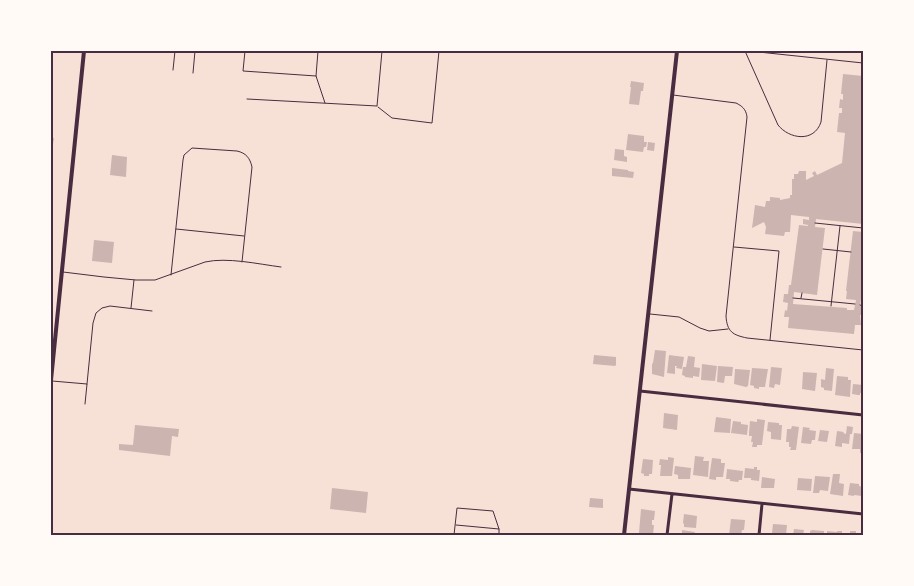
<svg xmlns="http://www.w3.org/2000/svg" width="914" height="586" viewBox="0 0 914 586" font-family="'Space Grotesk',sans-serif">
<rect width="100%" height="100%" fill="#f7e1d7"/>
<path fill="#ccb4b1" d="M843 74 863 76V224L816 219 815 227 825 228 817 295 794 292 793 304 847 308V310H854L856 300 846 299 847 291H846L853 231 863 232V300L861 299 860 306 863 307V315H860L861 325H855L854 334 788 328 789 317H784L785 310 787 311 788 303 783 302 784 294H788L789 285H791L799 225 808 226V225L803 224V219L809 220V217L791 215 790 232H785L784 236 765 234 766 227 764 222 752 228 755 205 765 207 766 201H770V197L780 198V200L790 198V195H792V179H794V174H798L799 171H806V180L814 176 812 173 815 171 817 175 842 163 845 133 837 132 839 113H842V108H839L840 99 843 100V94H841Z
M631 81 644 83 643 91H641L639 105 629 104 631 87H630Z
M628 134 644 136V142H647L646 147H644L643 152 626 150Z
M51 138H54L52 150H51Z
M648 142 655 143 654 151 647 150Z
M615 149 624 150V156L627 157V162L614 160Z
M112 155 127 157 126 177 110 175Z
M612 168 628 170V171L634 172 633 178 612 176Z
M94 240 114 242 112 263 92 261Z
M655 350 666 351 664 377 652 374V364L653 363Z
M594 355 616 357V365L615 366 593 364Z
M669 355 684 357 682 369 676 368 677 366H675V374L667 373Z
M688 356 695 357 694 367 700 368 699 377 693 376V378L685 377V376L682 375 683 367H686Z
M702 364 717 366 715 381 701 380Z
M718 366 733 367 732 376H725L724 383 717 382Z
M771 367 782 368 780 385 775 384 774 388 769 387Z
M752 368 768 369 765 387H759V389L754 388V386L750 385Z
M826 368 834 369 832 391 824 390V388L821 387V379L825 380Z
M735 369 750 370 748 386 746 387 734 384Z
M803 372 817 373 815 391 802 389Z
M837 376 848 377V380H851L850 397 835 395Z
M853 384 863 385V395H861V393H860V395H858L852 394Z
M664 413 678 415 677 430 663 428Z
M716 417 731 419 730 433 714 432Z
M757 419 765 420 762 445H757V447H752L753 442H751L752 436H749V433L750 421 757 422Z
M733 421 741 422V424L748 425 747 435 731 433Z
M768 422 779 423V425H782L781 440 771 439V432L767 431Z
M135 425 179 429 178 437 172 436 170 456 119 450V444L133 445Z
M792 426 799 427 796 450H790L791 447H789V442H786L787 429H791Z
M847 426 853 427 852 434H850L849 444 842 443V447L835 446 837 431 844 432 843 433 846 434Z
M803 427 810 428 809 430 816 431 815 440H812L811 444 801 443Z
M820 430 829 431 827 442 818 441Z
M854 433 863 434V453H860V449H852Z
M695 456 704 457 703 461H709L708 477 693 475Z
M668 457 674 458 672 476H660L661 465H659L660 459 668 460Z
M712 458 721 459V463H725L723 477H716V480L709 479Z
M643 459 653 460 652 474H649V476H644V474L641 473Z
M675 466 691 468 690 479H678V475L674 474Z
M754 467H757V470H760L759 481 751 480V478H744L745 468 754 469Z
M727 469 743 471 742 480H739L738 482 730 481V479H726Z
M833 474H840L839 483 844 484 843 496 830 494Z
M815 476 830 477 828 491 820 490 819 493H813Z
M762 477 775 479 774 488H761Z
M798 478 812 479 811 491 797 490Z
M850 483 859 484V486L863 487 862 496 854 495V496L848 495Z
M332 488 368 492 366 513 330 509Z
M590 498 603 499V508L589 507Z
M641 509 655 511 654 520H652V525H654L653 535 639 533Z
M684 514 697 516 696 528 684 527V524L683 523Z
M731 519 745 520 744 530H742L741 535H729Z
M773 524 787 525 786 535H774V533H772Z
M794 529 804 530 803 535H793Z
M682 530 695 532 694 535H682Z
M812 530 824 531V535H810V531Z
M827 531 837 532V531H842V535H827Z
M850 531H856V535H846V533H850Z"/>
<g fill="none" stroke-linecap="round" stroke-linejoin="round">
<path stroke="#4a2c40" stroke-width="1" d="M815 223 863 228
M823 249 851 252
M793 298 855 304
M801 298 802 293
M860 305 863 306
M831 306 840 226"/>
<path stroke="#4a2c40" stroke-width="1" d="M245 51 243 71 316 76
M318 51 316 76 325 103
M745 51 778 125C789 139 814 143 821 122L827 60
M749 51 863 63
M173 70 175 51
M193 73 195 51
M673 95 736 103C742 106 746 109 747 117L726 316C727 332 733 335 747 338L863 350
M247 99 377 106 382 51
M378 107 392 118 432 123 439 51
M176 229 244 236
M734 247 779 251 770 340
M63 272 104 277 136 280H155L205 262C227 257 258 264 281 267
M171 275 183 160 184 155 192 148 237 151C246 153 250 158 252 167L242 262
M131 308 134 280
M650 314 679 317 700 328 709 331 728 329
M52 381 87 384 85 404
M87 384 93 323 96 313 102 308 110 306 152 311
M456 525 499 529
M454 535 457 508 493 511 499 529V535"/>
<path stroke="#4a2c40" stroke-width="3" d="M640 391 863 415
M629 489 863 514
M667 535 672 494
M759 535 762 504"/>
<path stroke="#4a2c40" stroke-width="4" d="M51 380 84 51
M624 535 677 51"/>
</g>
<rect width="914" height="586" fill="none" stroke="#fffaf5" stroke-width="105"/>
<rect x="52" y="52" width="810" height="482" fill="none" stroke="#4a2c40" stroke-width="2"/>
</svg>
